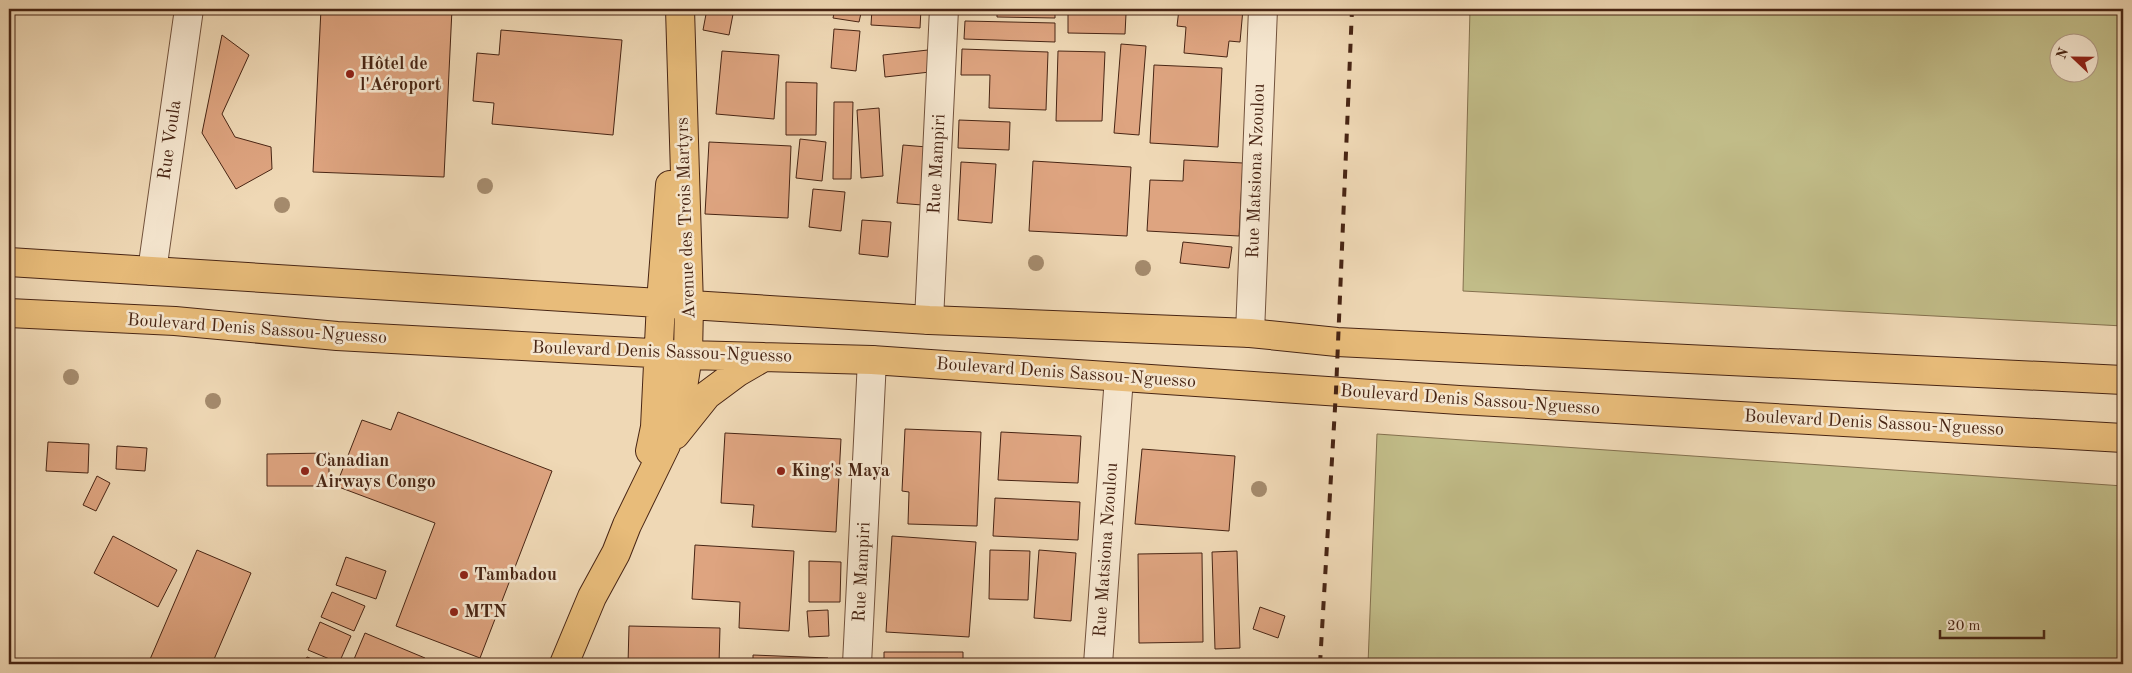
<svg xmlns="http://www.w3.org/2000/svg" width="2132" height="673" viewBox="0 0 2132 673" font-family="'Old Standard TT',serif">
<rect width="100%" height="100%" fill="#efd8b5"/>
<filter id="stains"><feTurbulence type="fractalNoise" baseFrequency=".004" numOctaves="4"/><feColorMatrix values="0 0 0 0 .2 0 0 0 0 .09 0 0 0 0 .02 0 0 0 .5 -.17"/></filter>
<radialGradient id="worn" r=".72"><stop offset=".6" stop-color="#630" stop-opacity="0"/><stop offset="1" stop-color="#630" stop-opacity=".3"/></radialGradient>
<path fill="#c1bc88" stroke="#84704e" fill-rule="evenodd" d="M1470 9H2123V326L1463 291ZM2060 42H2090V72H2060Z
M1377 434 2123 486V664H1368Z"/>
<path fill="#dea480" stroke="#482514" d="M321 9H452L444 177 313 172Z
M707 9H734L729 35 703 30Z
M835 9H862L859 22 833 18Z
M872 9H921L920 28 871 25Z
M997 9H1055V18L997 17Z
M1179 9H1243L1240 42 1229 41 1227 57 1184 53 1186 27 1177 26Z
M1068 12 1126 14 1125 34 1068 33Z
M965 21 1055 23V42L964 39Z
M834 29 860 31 856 71 831 68Z
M501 30 622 40 613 135 492 124 494 103 473 101 477 53 499 55Z
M222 35 249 55 222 114 235 137 271 147 272 169 236 189 202 133Z
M1121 44 1146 46 1139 135 1114 133Z
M962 49 1048 52 1046 110 989 108 990 75H961Z
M928 50 930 72 885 77 883 55Z
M722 51 779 55 774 119 716 114Z
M1058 51 1105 52 1102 121H1056Z
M1154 65 1222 68 1218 147 1150 143Z
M786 82 817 83 816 135H786Z
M834 102H853L851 179H833Z
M879 108 883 176 861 178 857 110Z
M959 120 1010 122 1009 150 958 148Z
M800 139 826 142 822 181 796 178Z
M709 142 791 146 788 218 705 214Z
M903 145 927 147 922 205 897 203Z
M1184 160 1243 163 1239 236 1147 231 1150 180 1183 181Z
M1033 161 1131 167 1127 236 1029 231Z
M961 162 996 164 992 223 958 220Z
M813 189 845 192 841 231 809 227Z
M862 220 891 222 888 257 859 254Z
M1183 242 1232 247 1229 268 1180 263Z
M398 412 552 471 480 658 396 626 435 523 336 486 362 420 391 430Z
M905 429 981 432 977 526 908 524 909 492 902 491Z
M1001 432 1081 436 1078 483 998 480Z
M725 433 841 439 836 532 752 527 754 505 721 503Z
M48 442 89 444 88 473 46 471Z
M117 446 147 448 145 471 116 469Z
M1142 449 1235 456 1229 531 1135 524Z
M329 453V486H267V454Z
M97 476 110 483 96 511 83 505Z
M995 498 1080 502 1078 540 993 536Z
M113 536 177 570 158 607 94 573Z
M892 536 976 542 969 637 886 632Z
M695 545 794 551 789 631 739 628 740 602 692 599Z
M197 550 251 573 212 664H148Z
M990 550 1030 551 1028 600 989 599Z
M1039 550 1076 553 1071 621 1034 618Z
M1237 551 1240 648 1215 649 1212 552Z
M1202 553 1203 642 1139 643 1138 554Z
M346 557 386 571 376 599 336 585Z
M809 561 841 562 840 602H809Z
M332 592 365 606 354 631 321 617Z
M1260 607 1285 616 1278 638 1253 629Z
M828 610 829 636 809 637 807 611Z
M320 622 351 636 339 663 308 650Z
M629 626 720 628 719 664H628Z
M365 633 425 658 423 664H352Z
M884 652H963V664H884Z
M753 655 828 658V664H753Z
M307 657 324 664H303Z
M1024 661 1050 664H1023Z
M1140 661 1177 664H1140Z"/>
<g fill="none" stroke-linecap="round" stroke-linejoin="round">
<g stroke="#72523c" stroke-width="30">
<path id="minor" d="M152 271 189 9
M929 320 944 9
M1250 333 1263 9
M857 664 872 360
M1098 664 1119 377"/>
</g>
<g stroke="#482514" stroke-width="30">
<path id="major" d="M9 262 929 320 1250 333 1337 342 2123 380
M9 313 175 321 337 336 688 355 872 360 1459 400 2123 438
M675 435 707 395 738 372 764 357
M650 451 655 427 661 302 670 185
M564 664 592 597 616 553 627 525 666 445 682 394 688 355 689 306 680 9"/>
</g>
<use href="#minor" stroke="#f5e6cf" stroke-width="28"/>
<use href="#major" stroke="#e8bc7a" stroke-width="28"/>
<path stroke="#482514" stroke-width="4" stroke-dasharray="9 9" stroke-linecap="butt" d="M1320 664 1336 391 1352 9"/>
</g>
<g fill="#a48a6c">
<circle cx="485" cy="186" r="8"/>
<circle cx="282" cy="205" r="8"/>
<circle cx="1036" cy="263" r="8"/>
<circle cx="1143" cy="268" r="8"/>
<circle cx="71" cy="377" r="8"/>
<circle cx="213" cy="401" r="8"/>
<circle cx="1259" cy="489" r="8"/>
</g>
<g fill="#8f2418" stroke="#f5e6cf" stroke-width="2">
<circle cx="350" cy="74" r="5"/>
<circle cx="305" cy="471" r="5"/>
<circle cx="781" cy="471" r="5"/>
<circle cx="464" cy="575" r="5"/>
<circle cx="454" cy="612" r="5"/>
</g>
<g text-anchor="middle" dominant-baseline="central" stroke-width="5" stroke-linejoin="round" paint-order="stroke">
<g font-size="18" font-weight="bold" fill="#482514" stroke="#f5e6cf" text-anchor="start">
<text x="360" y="64">Hôtel de<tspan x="360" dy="21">l'Aéroport</tspan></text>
<text x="315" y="461">Canadian<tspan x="315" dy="21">Airways Congo</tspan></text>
<text x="791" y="471">King's Maya</text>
<text x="474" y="575">Tambadou</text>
<text x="464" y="612">MTN</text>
</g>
<g font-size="18" fill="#482514" stroke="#f5e6cf">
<text transform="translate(170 140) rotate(-82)">Rue Voula</text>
<text transform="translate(937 164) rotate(-87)">Rue Mampiri</text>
<text transform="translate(1256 171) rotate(-88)">Rue Matsiona Nzoulou</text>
<text transform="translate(686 218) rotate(-92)">Avenue des Trois Martyrs</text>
<text transform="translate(257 329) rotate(4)">Boulevard Denis Sassou-Nguesso</text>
<text transform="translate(662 352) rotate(2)">Boulevard Denis Sassou-Nguesso</text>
<text transform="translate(1066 373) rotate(4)">Boulevard Denis Sassou-Nguesso</text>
<text transform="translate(1470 400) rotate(4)">Boulevard Denis Sassou-Nguesso</text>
<text transform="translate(1874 423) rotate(3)">Boulevard Denis Sassou-Nguesso</text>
<text transform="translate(1106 550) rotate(-86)">Rue Matsiona Nzoulou</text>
<text transform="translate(862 572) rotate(-87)">Rue Mampiri</text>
</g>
</g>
<rect width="2132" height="673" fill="none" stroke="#efd8b5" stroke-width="30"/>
<rect x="10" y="10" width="2112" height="653" fill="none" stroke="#482514" stroke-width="2.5"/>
<rect x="15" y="15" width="2102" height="643" fill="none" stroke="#482514"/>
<g transform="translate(2074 58) rotate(292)"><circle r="24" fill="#f5e6cf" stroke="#b09984"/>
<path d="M0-4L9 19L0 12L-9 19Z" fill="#8f2418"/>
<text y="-8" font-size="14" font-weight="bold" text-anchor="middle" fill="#482514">N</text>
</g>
<path d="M1940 630v8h104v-8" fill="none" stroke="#482514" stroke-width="2.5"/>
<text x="1947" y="630" font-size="15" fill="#482514" stroke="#f5e6cf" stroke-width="4" paint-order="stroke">20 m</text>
<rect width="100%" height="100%" filter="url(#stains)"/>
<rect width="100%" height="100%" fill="url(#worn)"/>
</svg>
